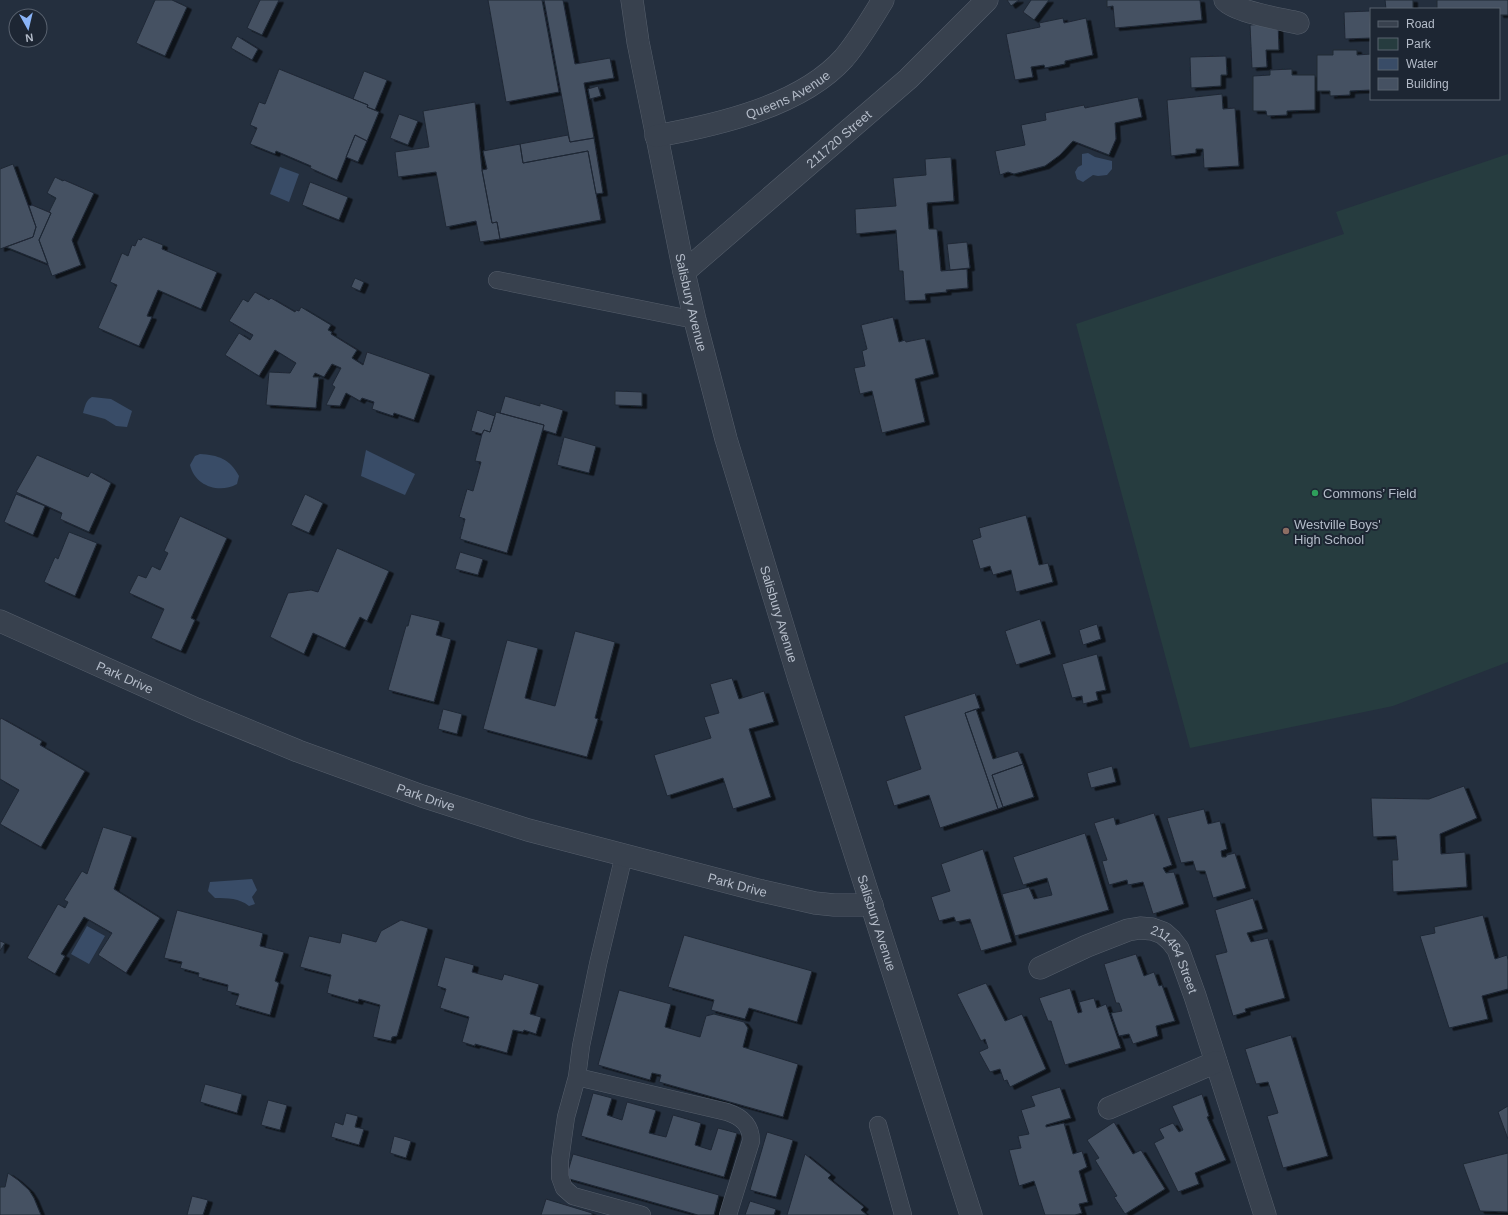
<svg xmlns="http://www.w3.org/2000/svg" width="1508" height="1215" viewBox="0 0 1508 1215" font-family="Helvetica,sans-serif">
<defs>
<filter id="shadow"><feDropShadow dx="4.5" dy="2.5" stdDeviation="0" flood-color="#0009"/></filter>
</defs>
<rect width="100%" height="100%" fill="#242f3e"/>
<path fill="#263c3f" d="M1508 154V662L1393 706 1190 748 1076 324 1344 234 1336 212Z"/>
<path fill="#394c67" d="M1088 153 1095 157 1112 161V169L1107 175 1098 176 1093 175 1083 182 1077 179 1075 172 1078 167 1082 165V154Z
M280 167 299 174 289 202 270 194Z
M92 397 111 399 132 411 127 427 116 426 105 419 83 413C85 406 86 400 92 397Z
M366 450 415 474 405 495 361 476Z
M200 454C218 455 230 459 239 476L237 484C219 494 195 486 190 465L195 456Z
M252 879 257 890 252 897 255 904 249 906C239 898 228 898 215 898L208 891 210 882Z
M87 926 105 936 89 964 71 954Z"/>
<path fill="#455162" stroke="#1f2835" filter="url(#shadow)" d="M155 0H172L187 7 165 56 136 43Z
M260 0H279L262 35 247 28Z
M488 0H542L559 92 506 102Z
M544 0H563L575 64 610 58 614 78 584 83 594 138 570 142Z
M1007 0H1019L1011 6Z
M1031 0H1049L1034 20 1023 12Z
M1107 0H1200L1202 20 1115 28 1113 6 1107 7Z
M1385 0H1413V9H1386Z
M1437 0H1508V15H1499V9H1437Z
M1370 11 1371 38 1345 39 1344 12Z
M1063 18 1064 23 1086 18 1093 55 1065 61V64L1045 68 1044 65 1031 67 1033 77 1015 80 1006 34 1040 27 1039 23Z
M1278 23 1279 50H1266L1267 67 1252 68 1250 25Z
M237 36 258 49 252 60 231 48Z
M1333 50H1357V55L1371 54V90L1350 91V95L1330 96V91H1317V55H1333Z
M1226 56 1227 75H1221V86L1191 88 1190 57Z
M279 69 368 105 367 107 379 112 367 141 355 135 337 180 310 168 311 166 276 151 275 154 250 144 257 128 250 125 259 102 265 104Z
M1292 69V75H1315V110L1287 111V115L1267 116 1266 111H1253V76L1270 75V70Z
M364 71 387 80 375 110 367 107 368 105 353 99Z
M598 86 601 96 590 99 588 89Z
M1222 94 1223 109 1235 108 1239 166 1204 168 1203 149H1196V153L1171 156 1167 100Z
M1138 97 1142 117 1115 123 1116 139 1109 155 1073 141 1060 155 1045 166 1014 174 1008 172 1000 175 995 151 1025 145 1021 125 1046 120 1045 113 1084 105 1085 108Z
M475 102 482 170 492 223 497 222 500 239 480 242 476 221 446 227 436 172 398 177 395 152 429 147 423 111Z
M399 114 418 121 408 145 390 138Z
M355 135 367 141 358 162 346 157Z
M568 135 570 142 594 138 603 193 596 194 588 151 523 163 520 144Z
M520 144 523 163 588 151 601 220 500 239 497 222 492 223 482 170 487 169 483 151Z
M951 157 954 201 927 203 929 229H937L941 271 967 269 968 288 946 290 947 292 925 294 926 300 905 301 903 271H899L896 230 856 234 855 209 896 206 893 178 926 175 925 159Z
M13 164 36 227 33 237 0 249V169Z
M55 177 63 181 64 180 94 193 72 240 81 265 52 276 39 240 51 213 49 212 56 198 47 193Z
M310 182 348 197 339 220 302 205Z
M32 205 51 213 39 240 48 264 6 247 33 237 36 227 29 206Z
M143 237 163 245 162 249 217 272 201 309 158 290 147 316 152 317 139 346 98 328 117 285 110 282 122 253 128 256 132 245 135 246 138 239 141 240Z
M967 242 970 268 950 270 947 244Z
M355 278 364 282 360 291 351 287Z
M255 292 269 300 271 298 295 312 296 310 299 311 301 307 331 325 328 330 332 332 331 334 357 350 352 358 363 365 367 352 430 374 414 420 394 413 393 416 372 409 374 402 362 398 360 401 346 393 340 406 326 405 335 387 332 385 341 368 332 364 324 377 315 373 313 377H319L316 408 266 405 269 372 290 373 296 363 275 350 259 376 225 355 239 333 250 340 253 335 229 321 243 299 248 302Z
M893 317 899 342 905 340 906 342 925 338 934 374 915 379 925 422 882 433 872 391 860 394 854 368 865 366 862 351 867 349 861 325Z
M615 391 642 392V406L615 405Z
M505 396 540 406V403L563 410 556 434 543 430 544 425 500 413Z
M477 410 495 416 490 432 484 430 482 434 471 431Z
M496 412 544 425 507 553 460 539 465 519 459 517 467 489 473 491 481 462 475 461 482 434 484 430 490 432Z
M564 437 596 446 589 473 557 465Z
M37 455 88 477 91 472 111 483 89 532 60 519 62 513 16 492Z
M16 494 45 506 33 535 4 522Z
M305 494 323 503 309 533 291 525Z
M1026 515 1039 565 1048 563 1053 582 1016 592 1011 570 993 575 990 566 980 569 972 540 981 537 979 528Z
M180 516 227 538 191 618 195 620 181 651 151 638 164 609 129 593 138 575 146 578 152 566 160 570 168 553 164 551Z
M69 532 97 543 75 596 44 582 55 557 58 559Z
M337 548 389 571 367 621 360 617 345 648 313 633 304 654 270 637 288 593 311 590 318 592Z
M460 552 483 559 478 575 455 569Z
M411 614 440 621 436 635 451 639 434 702 388 690 406 626H408Z
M1040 619 1051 654 1016 665 1005 631Z
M1097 624 1101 639 1083 645 1079 630Z
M575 631 615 642 595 718 598 719 587 757 483 729 507 640 538 648 525 698 555 706Z
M1097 654 1106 690 1096 692 1098 700 1083 704 1082 696 1072 698 1062 664Z
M732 678 739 699 764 691 774 722 749 729 771 797 733 809 723 778 667 796 654 755 711 738 704 717 719 713 710 684Z
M975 693 980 708 965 713 998 809 940 828 929 795 894 806 886 781 921 769 904 716Z
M443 709 462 714 457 734 438 729Z
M976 709 993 759 1018 751 1023 764 992 775 1003 807 998 809 965 713Z
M1 718 42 741 40 745 85 771 41 847 0 824 19 790 0 779V720Z
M1023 764 1034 797 1003 807 992 775Z
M1112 766 1116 782 1091 788 1087 773Z
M1464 786 1477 818 1440 834 1441 854 1465 852 1467 887 1393 892 1392 860H1398L1396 836 1373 837 1371 798 1429 799Z
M1204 809 1208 824 1220 821 1227 849 1221 851 1222 857H1226L1227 855 1235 853 1246 888 1213 898 1205 871H1196L1193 861 1181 863 1167 818Z
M1154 813 1172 865 1163 868 1166 873 1174 872 1184 904 1153 914 1143 882 1128 885 1127 880 1109 885 1102 861 1107 860 1094 823 1114 817 1116 825Z
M103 827 132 836 114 889 160 918 126 973 98 955 112 933 84 917 61 954 65 956 55 974 27 958 58 904 65 908 68 902 64 900 82 871 87 874Z
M1085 833 1109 910 1015 936 1002 894 1029 887 1034 899 1052 895 1047 878 1023 885 1013 857Z
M983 849 1012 942 981 951 970 919 956 922 954 917 939 921 931 897 950 891 941 864Z
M1253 898 1263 929 1247 933 1251 942 1268 938 1285 998 1245 1009 1246 1012 1233 1016 1215 955 1227 952 1215 910Z
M177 910 263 933 260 946 284 952 275 981 279 983 270 1015 235 1005 239 994 227 991 228 985 198 977 199 973 180 968 182 962 164 958Z
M1483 915 1495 959 1507 955 1508 960V989L1482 996 1488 1019 1449 1028 1420 936 1435 933 1434 927Z
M401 920 428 928 397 1036 392 1037 391 1041 373 1037 380 1005 359 999 358 1002 327 993 331 975 300 967 309 936 340 943 342 933 376 942 381 931Z
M684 935 812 971 797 1022 749 1008 745 1019 711 1010 714 1000 668 987Z
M0 941 5 943 0 951Z
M1136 954 1144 976 1154 972 1159 986 1162 985 1175 1021 1156 1026 1158 1036 1133 1044 1129 1034 1119 1036 1111 1013 1122 1011 1119 1003H1116L1104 964Z
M445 957 474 965 472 972 502 980 504 974 539 984 530 1014 541 1017 536 1034 524 1030 523 1032 513 1030 507 1053 475 1044V1046L462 1042 469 1017 440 1008 446 989 437 986Z
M986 983 1005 1021 1022 1014 1046 1069 1010 1087 1007 1080 1004 1081 1000 1069 990 1072 979 1052 988 1048 985 1039 981 1041 957 994Z
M1070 988 1078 1013 1082 1012 1079 1002 1094 998 1097 1008 1106 1004 1121 1048 1065 1065 1051 1021H1048L1039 998Z
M619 990 671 1004 665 1027 700 1037 706 1016 714 1014 744 1022 748 1028 743 1047 798 1064 783 1117 659 1082 661 1075 652 1073 650 1080 598 1065Z
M1291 1035 1328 1156 1283 1168 1267 1116 1278 1113 1268 1082 1256 1084 1245 1049Z
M205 1084 242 1094 237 1113 200 1102Z
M1060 1087 1071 1118 1046 1125V1127L1064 1123 1073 1154 1082 1151 1087 1167 1079 1171 1088 1202 1079 1204 1082 1213 1075 1215H1045L1034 1181 1019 1186 1009 1150 1021 1148 1018 1136 1029 1134 1021 1110 1035 1106 1031 1096Z
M593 1093 612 1098 607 1115 622 1120 627 1102 656 1110 649 1133 666 1137 673 1115 701 1123 695 1145 711 1150 718 1128 737 1133 724 1177 581 1136Z
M1202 1094 1209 1116 1207 1117 1226 1160 1195 1173 1199 1184 1178 1192 1154 1143 1164 1138 1159 1129 1173 1123 1179 1132 1183 1130 1172 1106Z
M268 1100 287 1105 280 1130 261 1125Z
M1508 1106V1139L1498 1112Z
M346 1113 358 1116 355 1127 364 1129 359 1145 331 1137 335 1122 343 1125Z
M1114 1122 1133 1154 1141 1150 1165 1189 1125 1214 1114 1197 1117 1196 1095 1160 1099 1158 1087 1140Z
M767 1132 793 1140 776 1197 750 1190Z
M394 1136 411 1141 406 1158 390 1153Z
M1508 1153V1212L1480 1211 1463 1164Z
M573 1154 719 1195 714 1215H698L566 1178Z
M805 1154 831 1175 828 1178 864 1207 861 1210 867 1215H787Z
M8 1173 18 1180 29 1190 34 1198 41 1215H0V1187H5Z
M192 1196 208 1200 203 1215H187Z
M546 1199 592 1213V1215H541Z
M750 1201 776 1209 774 1215H745Z"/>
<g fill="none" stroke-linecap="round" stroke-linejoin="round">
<g stroke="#565f6c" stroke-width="18">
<path id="lane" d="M497 280 695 320
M624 855 598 964 581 1046 577 1077 566 1117 560 1160V1177L564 1188 573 1196 642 1215
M577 1077 727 1112C742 1117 751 1125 751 1141L728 1215
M878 1125 903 1215"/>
</g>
<g stroke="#565f6c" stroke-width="23">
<g id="street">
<path id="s1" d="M632 0 638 42 684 272 695 320 726 439 799 679 971 1215"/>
<path d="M1225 0C1235 12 1281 19 1298 23"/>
<path id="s2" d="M656 136C718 125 801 106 844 58 859 40 871 20 883 0"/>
<path id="s3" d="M684 272 908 79 987 0"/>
<path id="s4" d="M0 621 196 709 298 751 422 796 528 830 762 891 815 903 834 905H872"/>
<path id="s5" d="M1040 968 1087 946 1128 930 1140 928 1152 929 1163 933 1171 940 1178 949 1195 996 1265 1215"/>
<path d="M1109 1108 1216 1062"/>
</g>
</g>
<use href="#lane" stroke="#38414e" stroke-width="17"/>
<use href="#street" stroke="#38414e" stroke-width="22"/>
</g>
<circle fill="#2e9e5b" stroke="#1d2633" stroke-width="1.5" cx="1315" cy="493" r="4"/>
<circle fill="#8d6e63" stroke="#1d2633" stroke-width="1.5" cx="1286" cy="531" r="4"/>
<g text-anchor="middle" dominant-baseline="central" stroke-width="4" stroke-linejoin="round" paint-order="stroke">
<g font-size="13" fill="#b4bcc9" stroke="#1d2633">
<text stroke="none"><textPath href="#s2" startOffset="139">Queens Avenue</textPath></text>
<text stroke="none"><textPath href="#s3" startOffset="204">211720 Street</textPath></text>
<text stroke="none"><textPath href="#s1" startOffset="308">Salisbury Avenue</textPath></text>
<text stroke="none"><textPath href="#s1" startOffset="632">Salisbury Avenue</textPath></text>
<text stroke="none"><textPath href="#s4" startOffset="137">Park Drive</textPath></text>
<text stroke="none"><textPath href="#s4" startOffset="461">Park Drive</textPath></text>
<text stroke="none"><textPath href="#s4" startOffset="785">Park Drive</textPath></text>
<text stroke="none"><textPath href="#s1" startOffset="956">Salisbury Avenue</textPath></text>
<text stroke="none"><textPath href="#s5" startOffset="160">211464 Street</textPath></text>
</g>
<g font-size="13" fill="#b4bcc9" stroke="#1d2633" text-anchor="start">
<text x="1323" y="493">Commons’ Field</text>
<text x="1294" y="524">Westville Boys'<tspan x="1294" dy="15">High School</tspan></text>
</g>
</g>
<rect x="1370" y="8" width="130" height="92" fill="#1d2633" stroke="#59626f"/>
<rect x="1378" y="21" width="20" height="6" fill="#38414e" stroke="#59626f"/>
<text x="1406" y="28" font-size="12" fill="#b4bcc9">Road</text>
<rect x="1378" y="38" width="20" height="12" fill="#263c3f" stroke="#59626f"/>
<text x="1406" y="48" font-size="12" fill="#b4bcc9">Park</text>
<rect x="1378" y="58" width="20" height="12" fill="#394c67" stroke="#59626f"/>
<text x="1406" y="68" font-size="12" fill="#b4bcc9">Water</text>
<rect x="1378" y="78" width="20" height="12" fill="#455162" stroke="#59626f"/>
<text x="1406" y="88" font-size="12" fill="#b4bcc9">Building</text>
<g transform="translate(28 28) rotate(172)"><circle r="19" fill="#1d2633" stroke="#59626f"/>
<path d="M0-3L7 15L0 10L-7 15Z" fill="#8ab4f8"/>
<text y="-6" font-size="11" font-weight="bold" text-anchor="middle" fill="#b4bcc9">N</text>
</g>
</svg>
